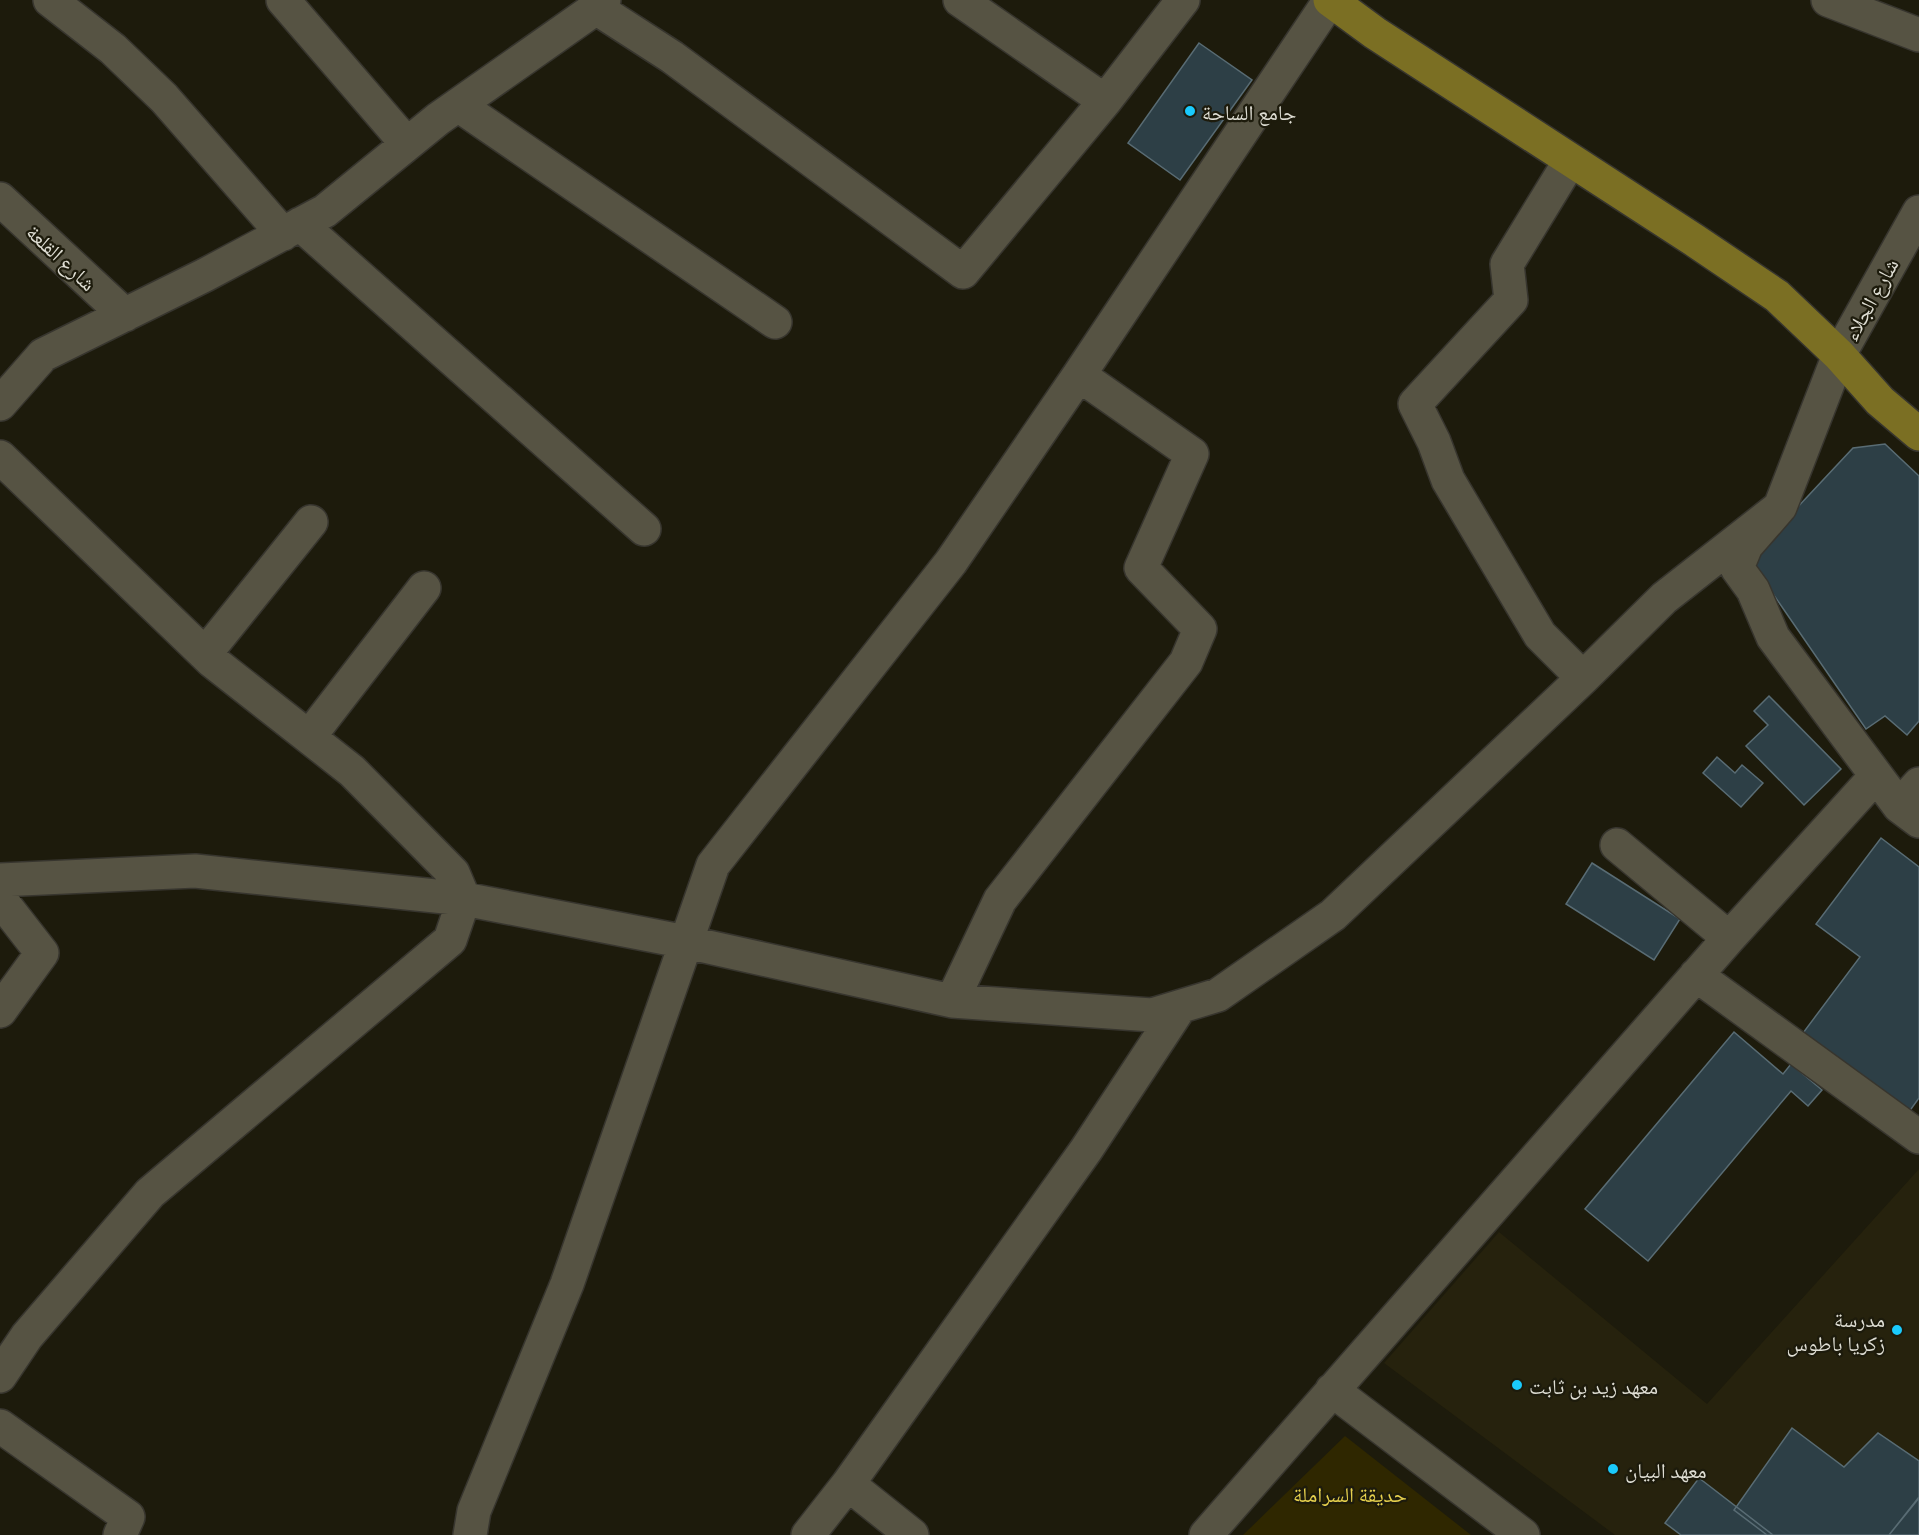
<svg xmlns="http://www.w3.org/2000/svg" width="1919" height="1535" viewBox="0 0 1919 1535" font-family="'Exo 2','Noto Naskh Arabic',sans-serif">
<rect width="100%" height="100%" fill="#1d1b0c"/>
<path fill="#26220d" d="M1919 1169V1535H1615L1384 1363 1499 1232 1707 1404Z"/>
<path fill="#2f2700" d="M1345 1436 1471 1535H1243Z"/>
<path fill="#2d3f46" stroke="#596c74" stroke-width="1.5" d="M1199 43 1252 80 1180 180 1128 143Z
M1885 444 1919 476V721L1907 735 1885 716 1866 729 1749 559 1853 448Z
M1769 696 1841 769 1804 805 1746 746 1768 725 1754 711Z
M1717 757 1735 773 1742 765 1763 783 1741 807 1703 773Z
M1881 838 1919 867V1098L1906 1116 1800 1037 1860 957 1816 924Z
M1592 863 1680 919 1654 960 1566 904Z
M1734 1032 1783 1074 1791 1064 1822 1090 1808 1106 1791 1091 1648 1261 1585 1209Z
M1792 1428 1844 1467 1878 1433 1919 1461V1497L1889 1535H1767L1734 1510Z
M1699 1478 1773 1535H1681L1665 1523Z
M1919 1498V1535H1889Z"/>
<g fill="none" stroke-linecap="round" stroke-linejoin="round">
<g stroke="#37352e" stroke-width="36">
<path id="minor" d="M50 0 113 49 164 98 283 234
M283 0 407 144
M960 0 1105 101
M1828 0 1919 35
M596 8 672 57 963 272 1105 101 1183 0
M458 105 775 322
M1570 161 1507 264 1511 300 1415 404 1434 442 1448 480 1540 635 1583 678
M0 199 125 315
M1919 212 1839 355 1780 507 1746 546 1737 568 1753 590 1773 637 1899 806 1919 821
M300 224 644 529
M0 404 43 355 205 275 325 211 438 119 596 8 604 0
M0 457 212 661 352 771 453 873 464 899 450 940 150 1193 27 1336 0 1376
M205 654 311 522
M309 737 424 588
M1899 806 1919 784
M1617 845 1729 938
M0 880 195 871 464 899 686 942 952 1001 1152 1015 1218 995 1333 915 1583 678 1664 598 1780 507
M0 899 42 953 0 1011
M1696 975 1919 1137
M952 1001 1000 900 1186 662 1200 629 1141 568 1192 454 1079 375
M1332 1390 1523 1535
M0 1426 128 1517 120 1535
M848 1484 912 1535
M470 1535 474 1511 567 1284 713 865 951 562 1079 375 1330 0
M808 1535 848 1484 1086 1150 1180 1007
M1206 1535 1729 938 1876 776"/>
</g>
<g stroke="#37352e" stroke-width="36">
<path id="primary" d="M1330 0 1375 33 1694 240 1777 296 1839 355 1880 401 1919 434"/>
</g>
<use href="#minor" stroke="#565343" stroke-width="33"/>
<use href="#primary" stroke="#7b6f23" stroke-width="33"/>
</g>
<g fill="#1acafc" stroke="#1d1b0c" stroke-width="2">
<circle cx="1190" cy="111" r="6"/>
<circle cx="1897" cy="1330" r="6"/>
<circle cx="1517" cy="1385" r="6"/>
<circle cx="1613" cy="1469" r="6"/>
</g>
<g text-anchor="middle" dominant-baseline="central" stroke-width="4.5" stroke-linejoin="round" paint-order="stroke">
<g font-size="21" fill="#deddd3" stroke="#1d1b0c" text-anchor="start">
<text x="1202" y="111">جامع الساحة</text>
<text x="1885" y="1318" text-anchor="end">مدرسة<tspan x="1885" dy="24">زكريا باطوس</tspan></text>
<text x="1529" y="1385">معهد زيد بن ثابت</text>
<text x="1625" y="1469">معهد البيان</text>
</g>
<g font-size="21" fill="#deddd3" stroke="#1d1b0c">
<text transform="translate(62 257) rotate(43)">شارع القلعة</text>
<text transform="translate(1870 299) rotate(-61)">شارع الجلاء</text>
</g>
<g font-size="21" fill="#e6d04d" stroke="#1d1b0c">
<text x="1350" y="1493">حديقة السراملة</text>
</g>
</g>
</svg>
